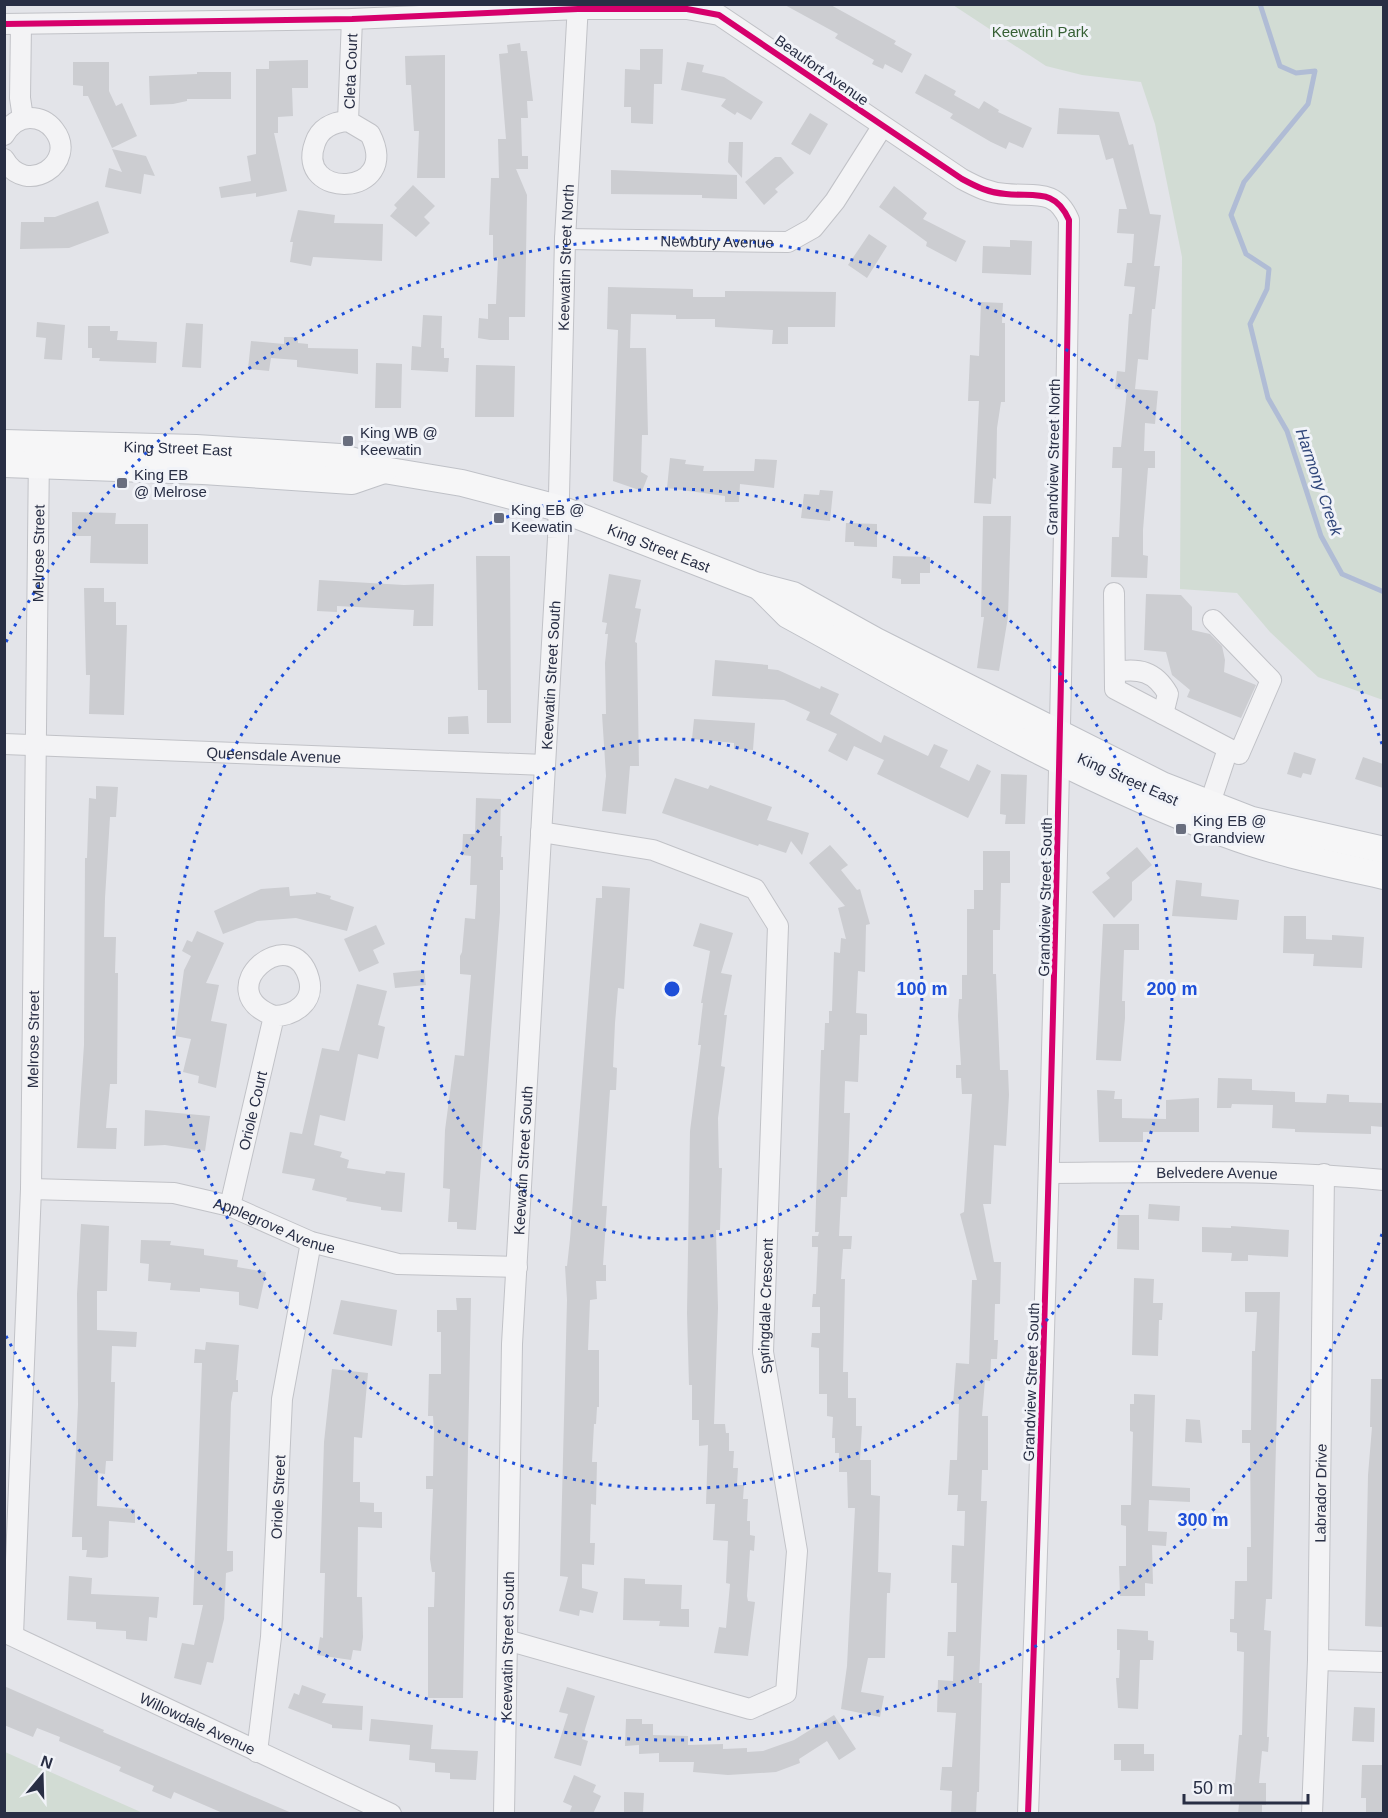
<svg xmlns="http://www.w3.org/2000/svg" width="1388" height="1818" viewBox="0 0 1388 1818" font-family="Helvetica,sans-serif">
<rect width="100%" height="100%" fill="#e3e4e9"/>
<path fill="#d2dcd4" d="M953 5H1383V700L1318 677 1270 632 1237 593 1180 589 1182 257 1155 124 1141 82 1082 75 1046 66Z
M4 1752H5L143 1813H5Z"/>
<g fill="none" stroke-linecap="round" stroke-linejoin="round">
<path stroke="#b0bcd5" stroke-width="5" d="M1260 4 1280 66 1296 73 1315 71 1308 104 1244 182 1231 215 1246 254 1269 269 1267 289 1250 324 1268 398 1287 431 1321 536 1342 574 1384 592"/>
</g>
<path fill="#cccdd1" d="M783 4H829L896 41 894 44 912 54 902 73 885 64 883 69 872 64 874 60 835 38 838 34Z
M520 43 521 51H527L533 101H527L528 118H521L522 156H528V169H516L527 195 525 317H509V340H490L478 338 479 318 488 319V304H496L498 258H493V235H489L491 178H499L498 139H506L499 54 508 53 507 45Z
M640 49H663L662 84H654L653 124 631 123V107H624L625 69 640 70Z
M445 55V178H417L419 131H414L411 85H406L405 56Z
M308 60V88H292L293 116 278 117V133H274L287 191 256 197V193L221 198 219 187 251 181 247 156 256 154V69H269V61Z
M73 62H109V91L116 106 122 103 137 136 112 148 88 96H83V86L73 85Z
M687 62 704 65 702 72 724 77 763 102 751 120 737 112 735 115 721 106 726 99 681 90Z
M197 72H231V99H187V101L173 104 150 105 149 76 197 74Z
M925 74 956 91 954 95 979 109 984 101 999 110 998 112 1032 128 1023 148 1009 142 1006 149 991 142 950 118 953 114 915 93Z
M1059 108 1119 112 1129 145 1133 144 1150 214 1161 215 1154 266H1160L1155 309H1152L1148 360 1138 359 1135 389 1158 391 1155 424 1145 423 1144 451H1155V468H1148L1143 530V555L1148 556 1147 578 1111 577 1112 537H1119L1122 468H1112L1113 447H1121L1127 390 1115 389 1117 371 1125 372 1129 314H1132L1135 287 1124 286 1127 263H1132L1134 234 1117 233 1119 209H1127L1113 158 1106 160 1099 135 1057 134Z
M810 113 828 124 810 155 791 144Z
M729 142H743L742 178 728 162Z
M112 149 146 156 155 176 144 174 141 194 105 187 109 168 122 172Z
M775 157H781L794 173 775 189 778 192 764 205 745 182Z
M611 170 737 175V199L702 198V195L611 194Z
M413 185 435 206 424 217 430 223 416 237 390 216 397 208 394 205Z
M894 186 927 213 923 219 966 241 956 262 926 246 927 242 879 207Z
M98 201 109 233 69 248 20 249 21 222H44V217H55Z
M298 210 335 215 334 223 383 224 382 261 313 257 311 266 290 262 293 242H290Z
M869 234 887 246 867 278 848 265Z
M1010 240 1032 241 1031 275 982 273 983 246 1010 247Z
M608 287 693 289V297H725V291L836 292 835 327H788V344H772L773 330 715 327V319H676V315L631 314 630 348H646L648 435H642L641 472 648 476 642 491 613 481 618 330 607 329Z
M981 302 1003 303 1002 323H1005V402H1001L997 428 996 479 993 478 991 504 974 503 979 401H968L970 355 979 356Z
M423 315 442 316 441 348H444V358H449L448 372 411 370 412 346 421 347Z
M37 322 65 325 62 360 44 359 46 338 36 337Z
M186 323 203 324 201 368 182 367Z
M88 326H110V331H118L117 340 157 342 156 363 99 361 100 358H92V348H88Z
M284 337H298V343L308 344V348L358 349V374L297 367V360L271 358 269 371 248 369 251 341 284 344Z
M376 363 402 364 401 408H375Z
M476 365 515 366 514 417H475Z
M670 458 686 460 685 464 704 466 703 471H754L755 459 777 460 774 488 740 484 739 502H725V496L667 488Z
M820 490 833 491 830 521 801 518 804 494 819 495Z
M72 512 116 513 115 524H148V564L90 563 91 536H72Z
M983 516H1011L1008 617 999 671 977 668 984 617H981Z
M846 523 877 524V547L854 546V542H845Z
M476 556H510L511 723H487V690H478Z
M893 556 930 557V573H920V584H901V579L892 578Z
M609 574 641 580 635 608 641 609 635 642 637 643 639 766H630L626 814 602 811 606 776 602 714H606L605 663 608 634H605L607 623 602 622Z
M319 580 404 585 434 584 433 626H413L414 610 337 606V612L317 611Z
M84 588H104V602H116V625H127L124 715 89 714 90 675H86Z
M1146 594 1181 595 1192 607V630L1210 634 1222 646 1225 660 1224 672 1256 685 1241 718 1187 697 1190 690 1172 675 1166 652 1144 650Z
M715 660 768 665V669L778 670 820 689 821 686 839 694 830 714 881 743 884 735 928 756 934 744 948 750 940 767 969 781 977 764 991 771 968 818 877 774 884 760 854 746 847 761 828 751 837 734 806 720 810 712 784 700 712 696Z
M468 716 469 734H448V717Z
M694 719 755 723 753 750 734 749V743L692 739Z
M1294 752 1316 759 1311 775 1303 773 1301 778 1287 774Z
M1363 757 1383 764V788L1355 779Z
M1001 774 1027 775 1025 824H1005L1006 815 1000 814Z
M675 778 708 789 710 785 772 807 767 820 809 833 802 855 791 841 786 853 759 844 758 846 662 813Z
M96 786 118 787 116 817H110L105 898 104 937H116L115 973H118L117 1084H110L106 1128H117L116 1149 77 1148 84 1045 85 858H87L89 798 96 799Z
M476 798 501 799 500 836H502L501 857H503V870H500V912L476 1230 457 1229V1222H448L450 1189 443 1188 445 1130 455 1055 464 1056 471 975 460 974V956L462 952 465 918 475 919 477 885H470L471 856 462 855 463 834H475Z
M830 845 848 865 841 870 857 890 860 889 870 924 866 925 865 972 858 971 856 1013 867 1014V1035H860L858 1082 845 1081 844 1113H850L848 1173 847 1197H841L839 1236H852L851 1249H843L841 1279H845L843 1372H848V1398H856V1426H862L860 1460H871V1495L880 1496 878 1572 891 1573 890 1593H887L885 1658H868L861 1692 884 1696 880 1717 841 1709 847 1666 855 1508H848L847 1472H839V1453H835V1438H832L833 1417 827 1416V1394H819V1348L811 1347 812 1333H820V1307H812L813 1294H816L818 1247H812V1236H818L819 1232H815L821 1050H824L825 1023H829V1011H832L834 952 840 953 841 938 846 939 838 908 845 906 809 863Z
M1137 847 1152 865 1132 882V900L1114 918 1092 892 1110 878 1106 873Z
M983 851H1010V883H1001L1000 930H993V974H996L1000 1070H1008L1009 1095 1006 1146 994 1145 991 1204H983L994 1262H1001L1000 1304H995L994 1340H998L997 1359H991L990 1381 985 1380 982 1416H988V1470H982L981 1501H987L979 1683H982L979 1792H977L976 1814H951L952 1791 940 1790 942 1767H952L956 1713 937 1712 938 1680 953 1681 954 1656H947L948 1632H956L957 1583H951L952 1545 964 1546 965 1511H957L958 1495H948L950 1460H957L959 1404H953L956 1363 969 1364 972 1280H977L960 1214 964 1212 972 1094H962L961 1078H956V1065H961L958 1016 959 999H962V975H967V909H974V890H983Z
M1176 880 1202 883 1201 896 1239 900 1237 920 1172 916Z
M602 886 630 888 624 989 618 988 615 1023 613 1067 617 1068 616 1090H610L602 1206H607L603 1265H606V1281H596L597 1299 590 1300 588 1350H599V1407H597L596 1424H594L592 1462H597L596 1505 591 1504 590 1543H595L594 1565 582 1564V1588L598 1592 593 1613 580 1610 579 1616 559 1611 568 1577 560 1576 567 1300 565 1266H567L570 1239 596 898H602Z
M289 887 290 896 316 894V892L331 896 330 899 354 907 347 931 296 918 257 921 223 934 214 911 261 889Z
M1284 916H1306V939L1332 940V935L1364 937 1362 968 1313 966 1314 954 1283 953Z
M700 923 733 933 721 973 732 975 724 1015H727L721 1066 725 1067 718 1118 719 1168H722L720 1230H716L718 1308 714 1424H725L726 1433H729V1451H734L733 1468H738L737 1485H744L743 1499H748L747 1521H750V1535L755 1536 754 1551 750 1550 747 1596 748 1601 755 1602 748 1656 714 1653 719 1627 726 1628 730 1584 726 1583 728 1541 713 1540 715 1504H706L708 1445 699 1446V1420H692V1385H689L687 1313 690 1131 701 1045H698L703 1003H701L710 951 693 946Z
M1103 924H1139V950H1124L1122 1001H1125V1018L1121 1061 1096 1060Z
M376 925 385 944 373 950 379 963 359 972 344 939Z
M197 931 224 943 206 983 219 985 211 1021 227 1024 216 1088 198 1083 199 1076 183 1072 191 1039 175 1036 184 970 191 956 182 951 187 940 192 942Z
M424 970 426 985 395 988 393 973Z
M357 984 387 991 378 1025 385 1027 378 1059 358 1054 345 1121 320 1115 314 1145 342 1152 340 1157 349 1160 347 1168 385 1174 386 1171 405 1173 402 1212 381 1210V1207L346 1201 347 1198 312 1190 315 1179 282 1173 290 1132 302 1134 322 1048 339 1051Z
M1218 1078 1252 1079V1090L1295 1092V1102L1326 1103 1327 1094 1349 1095V1102L1383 1103V1127L1371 1126V1134L1295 1132V1129L1272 1128 1273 1105 1232 1104 1231 1108H1217Z
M1097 1090 1115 1091 1114 1099H1122V1118L1166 1119V1100L1199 1098V1132H1143V1142H1099Z
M145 1110 210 1116 205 1151 165 1145 144 1146Z
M1149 1204 1180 1206 1179 1221 1148 1219Z
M1118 1215H1139V1250L1117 1249Z
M81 1224 109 1226 107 1291H97V1330L137 1332 136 1347 112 1346 111 1382H115L113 1461H106L105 1474 98 1473 97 1506 135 1509V1523L109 1521 108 1557 102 1558 86 1557 87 1550H82V1537H72L78 1405 77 1294Z
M1231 1226 1289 1230 1288 1257 1248 1255V1261H1231L1232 1253 1202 1252V1227L1231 1228Z
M141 1240 171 1241 170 1245 204 1249V1255L238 1260 237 1267 266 1272 258 1309 239 1305V1292L200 1288V1292L170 1290 171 1283 148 1281 149 1264 140 1263Z
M1134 1278 1154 1279 1153 1303H1163L1162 1320H1159L1158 1356 1132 1355Z
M1245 1292H1280L1272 1599H1266L1264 1630 1271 1631 1267 1737H1269L1268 1752 1262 1751 1259 1783H1266V1805H1262V1814H1238L1239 1804H1230L1231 1783H1235L1239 1735H1242L1244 1652 1237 1651V1633L1230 1632V1619H1234L1235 1581H1247V1547H1251L1250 1443H1242V1430H1251L1252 1351H1255L1257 1312H1245Z
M456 1298H471L463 1698H428V1607H434L435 1572H432L430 1559 433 1489H426V1476H433L434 1430 433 1416H428L429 1374H441V1332H437V1310H457Z
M341 1300 397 1310 392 1346 333 1334Z
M206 1342 239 1345 236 1380H238V1392H233L231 1403 229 1471 227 1551H233V1571L226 1573 224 1619 213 1663 207 1662 201 1685 174 1678 182 1643 194 1645 203 1605H193L202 1363H194L195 1349 205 1350Z
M332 1369 368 1373 362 1438 354 1437 353 1482H360V1502L374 1503V1512H382V1528L358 1527 357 1597H362L363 1637 361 1651 353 1650 351 1660 317 1655 320 1637 323 1638 325 1573H320L324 1442Z
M1371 1379H1383V1627L1365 1626 1368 1475 1372 1427H1370Z
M1134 1394 1155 1395 1152 1486 1190 1488V1502L1149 1500 1148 1531 1167 1532 1166 1546 1152 1545 1153 1584 1145 1583V1596H1120L1119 1566H1126V1526L1121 1525V1505H1131L1133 1432 1130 1431V1404H1134Z
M1186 1419 1200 1420 1202 1443 1185 1442Z
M69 1576 92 1578 91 1594 159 1597 157 1618 149 1617 147 1641 126 1639V1631L96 1629V1622L67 1620Z
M624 1578 645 1579V1584L682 1585 681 1609H689V1627L659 1626 660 1621 623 1620Z
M1117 1629 1148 1631V1640L1154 1641 1153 1660H1140L1138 1709 1118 1708 1116 1678H1119L1120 1650H1117Z
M302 1685 326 1694 322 1703 363 1706 362 1730 332 1728V1725L288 1708 294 1693 299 1695Z
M4 1686 104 1730 103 1732 294 1814H225L174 1792 171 1799 152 1791 154 1786 119 1771 121 1767 59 1741 60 1737 37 1728 33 1737 4 1725Z
M567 1687 595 1696 582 1739 588 1741 581 1766 554 1758 568 1714 559 1712Z
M1354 1707 1375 1708 1374 1742 1352 1741Z
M834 1715 856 1749 839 1760 827 1741 799 1759 800 1763 776 1772 728 1775 693 1772 694 1762H659V1753L639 1754V1745L625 1746 626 1719H642V1724H653V1735L688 1736V1745L723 1744V1749L747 1748V1752L763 1751 794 1740Z
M371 1719 433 1725 431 1749 478 1751 476 1780 450 1779V1773L435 1772V1763L409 1760 410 1745 369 1741Z
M1114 1744H1144V1754H1154V1771H1121V1760H1114Z
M1362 1765H1383V1814H1366V1798H1361Z
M574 1775 596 1785 593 1792 601 1796 593 1814H569L572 1806 563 1802Z
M624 1792 644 1793 643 1813 624 1812Z"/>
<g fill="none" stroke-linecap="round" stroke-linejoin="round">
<g stroke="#c1c2c7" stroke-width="22">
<g id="minor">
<path d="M4 24 352 19 578 9H687L719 15 962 179C977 187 989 193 1006 194 1035 197 1055 188 1069 220 1062 752 1047 1282 1028 1814"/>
<path d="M21 24 20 98 23 118"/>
<path id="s1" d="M348 121 370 134C403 198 294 200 315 143 320 128 333 122 348 121L352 19"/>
<path d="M4 135C10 125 18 118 30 118 40 118 48 122 54 130 79 162 26 198 4 159"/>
<path id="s2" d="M565 239 788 242 813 228 835 201 882 127"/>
<path d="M1114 593 1115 689 1239 754 1271 680 1213 620"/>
<path d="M1115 672C1139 668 1155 671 1168 694L1163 714"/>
<path id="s3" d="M4 744 545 765"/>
<path d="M1210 803 1228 749"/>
<path id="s4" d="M1051 1173C1162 1172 1273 1169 1384 1180"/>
<path id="s5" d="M31 1189 174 1193 230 1206 311 1242 398 1264 517 1267"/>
<path id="s6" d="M230 1206 274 1016C206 990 293 918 309 979 315 1002 294 1016 274 1016"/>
<path id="s7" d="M4 1632 391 1814"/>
<path id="s8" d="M13 1635 31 1189 39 452"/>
<path id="s9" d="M507 1640 750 1709 786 1693 797 1551 763 1352 778 926 755 889 653 850 541 832"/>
<path d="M1318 1660 1384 1662"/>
<path id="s10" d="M257 1752 271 1637 282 1399 311 1242"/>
<path id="s11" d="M504 1814 512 1344 558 538 565 239 578 4"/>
<path id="s12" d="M1312 1814 1318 1660 1324 1174"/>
</g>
</g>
<g stroke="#bfc1c7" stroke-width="28">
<g id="major">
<path id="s13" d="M4 443 196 448 340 457 384 470 462 483 558 508 758 586 793 595 876 641 1162 785 1252 820 1384 850"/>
<path d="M4 464 203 471 352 481 384 470"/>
<path d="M759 586 788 615C931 693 1072 777 1226 834 1276 853 1331 864 1384 876"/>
</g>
</g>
<use href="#minor" stroke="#f3f3f5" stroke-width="20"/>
<use href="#major" stroke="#f6f6f7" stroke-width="26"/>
<g stroke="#f1f3f8" stroke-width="10">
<path id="cycleway" d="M4 24 352 19 578 9H687L719 15 962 179C977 187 989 193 1006 194 1035 197 1055 188 1069 220 1062 752 1047 1282 1028 1814"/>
</g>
<use href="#cycleway" stroke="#d6006c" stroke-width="6"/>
</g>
<g fill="none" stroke="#1d4ed8" stroke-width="3" stroke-dasharray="3 6">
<circle cx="672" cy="989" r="250"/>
<circle cx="672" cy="989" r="500"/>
<path d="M1382 1234A751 751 0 0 1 6 1336M6 642A751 751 0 0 1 1382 744"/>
</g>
<g fill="#696e7e" stroke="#f1f3f8" stroke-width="2">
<rect x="342" y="435" width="12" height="12" rx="3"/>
<rect x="116" y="477" width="12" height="12" rx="3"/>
<rect x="493" y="512" width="12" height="12" rx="3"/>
<rect x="1175" y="823" width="12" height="12" rx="3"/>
</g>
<g text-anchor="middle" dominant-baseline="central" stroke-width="6" stroke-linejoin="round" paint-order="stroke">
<g font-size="15" fill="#366035" stroke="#f1f3f8">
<text x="1040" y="31">Keewatin Park</text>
</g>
<g font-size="15" fill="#282e44" stroke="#f1f3f8">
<text stroke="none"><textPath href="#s1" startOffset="249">Cleta Court</textPath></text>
<text transform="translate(822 70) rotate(35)">Beaufort Avenue</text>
<text stroke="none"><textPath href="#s2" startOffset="152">Newbury Avenue</textPath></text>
<text stroke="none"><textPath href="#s11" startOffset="1558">Keewatin Street North</textPath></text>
<text stroke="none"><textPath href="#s13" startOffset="174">King Street East</textPath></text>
<text transform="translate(1053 457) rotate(-89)">Grandview Street North</text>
<text stroke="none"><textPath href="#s13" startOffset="669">King Street East</textPath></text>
<text stroke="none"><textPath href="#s8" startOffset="1082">Melrose Street</textPath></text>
<text stroke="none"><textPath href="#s11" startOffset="1140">Keewatin Street South</textPath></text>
<text stroke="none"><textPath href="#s3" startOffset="270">Queensdale Avenue</textPath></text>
<text transform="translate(1128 779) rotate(24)">King Street East</text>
<text transform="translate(1045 897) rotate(-89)">Grandview Street South</text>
<text stroke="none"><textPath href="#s8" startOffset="596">Melrose Street</textPath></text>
<text stroke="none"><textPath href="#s6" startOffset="98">Oriole Court</textPath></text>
<text stroke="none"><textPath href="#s11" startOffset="654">Keewatin Street South</textPath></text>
<text stroke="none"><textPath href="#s4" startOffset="166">Belvedere Avenue</textPath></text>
<text stroke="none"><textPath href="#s5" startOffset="249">Applegrove Avenue</textPath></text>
<text stroke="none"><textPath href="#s9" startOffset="682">Springdale Crescent</textPath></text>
<text transform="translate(1031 1382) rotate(-88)">Grandview Street South</text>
<text stroke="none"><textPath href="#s12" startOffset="321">Labrador Drive</textPath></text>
<text stroke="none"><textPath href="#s10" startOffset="256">Oriole Street</textPath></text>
<text stroke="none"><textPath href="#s11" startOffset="168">Keewatin Street South</textPath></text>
<text stroke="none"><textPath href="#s7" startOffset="214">Willowdale Avenue</textPath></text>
</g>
<g font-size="15" fill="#282e44" stroke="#f1f3f8" text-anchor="start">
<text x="360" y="432">King WB @<tspan x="360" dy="17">Keewatin</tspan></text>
<text x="134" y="474">King EB<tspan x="134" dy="17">@ Melrose</tspan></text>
<text x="511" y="509">King EB @<tspan x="511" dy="17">Keewatin</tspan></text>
<text x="1193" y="820">King EB @<tspan x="1193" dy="17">Grandview</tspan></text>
</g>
<g font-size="16" font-style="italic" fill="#30467a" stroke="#f1f3f8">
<text transform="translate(1319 482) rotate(71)">Harmony Creek</text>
</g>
</g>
<circle cx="672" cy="989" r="9" fill="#1d4ed8" stroke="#f1f3f8" stroke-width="3"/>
<g font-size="18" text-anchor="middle" font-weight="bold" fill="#1d4ed8" stroke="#f1f3f8" stroke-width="6" stroke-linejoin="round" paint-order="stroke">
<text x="922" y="995">100 m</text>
<text x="1172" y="995">200 m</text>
<text x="1203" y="1526">300 m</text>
</g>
<rect width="1388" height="1818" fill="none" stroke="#282e44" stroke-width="12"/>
<g transform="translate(42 1776) rotate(19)" stroke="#f1f3f8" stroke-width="4.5" paint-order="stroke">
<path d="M0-4.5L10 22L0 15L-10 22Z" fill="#282e44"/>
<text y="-9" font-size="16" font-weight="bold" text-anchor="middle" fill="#282e44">N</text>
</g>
<path d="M1184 1794v9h124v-9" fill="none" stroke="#282e44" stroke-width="3"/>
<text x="1193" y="1794" font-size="18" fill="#282e44" stroke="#f1f3f8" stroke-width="4.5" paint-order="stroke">50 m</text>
</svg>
